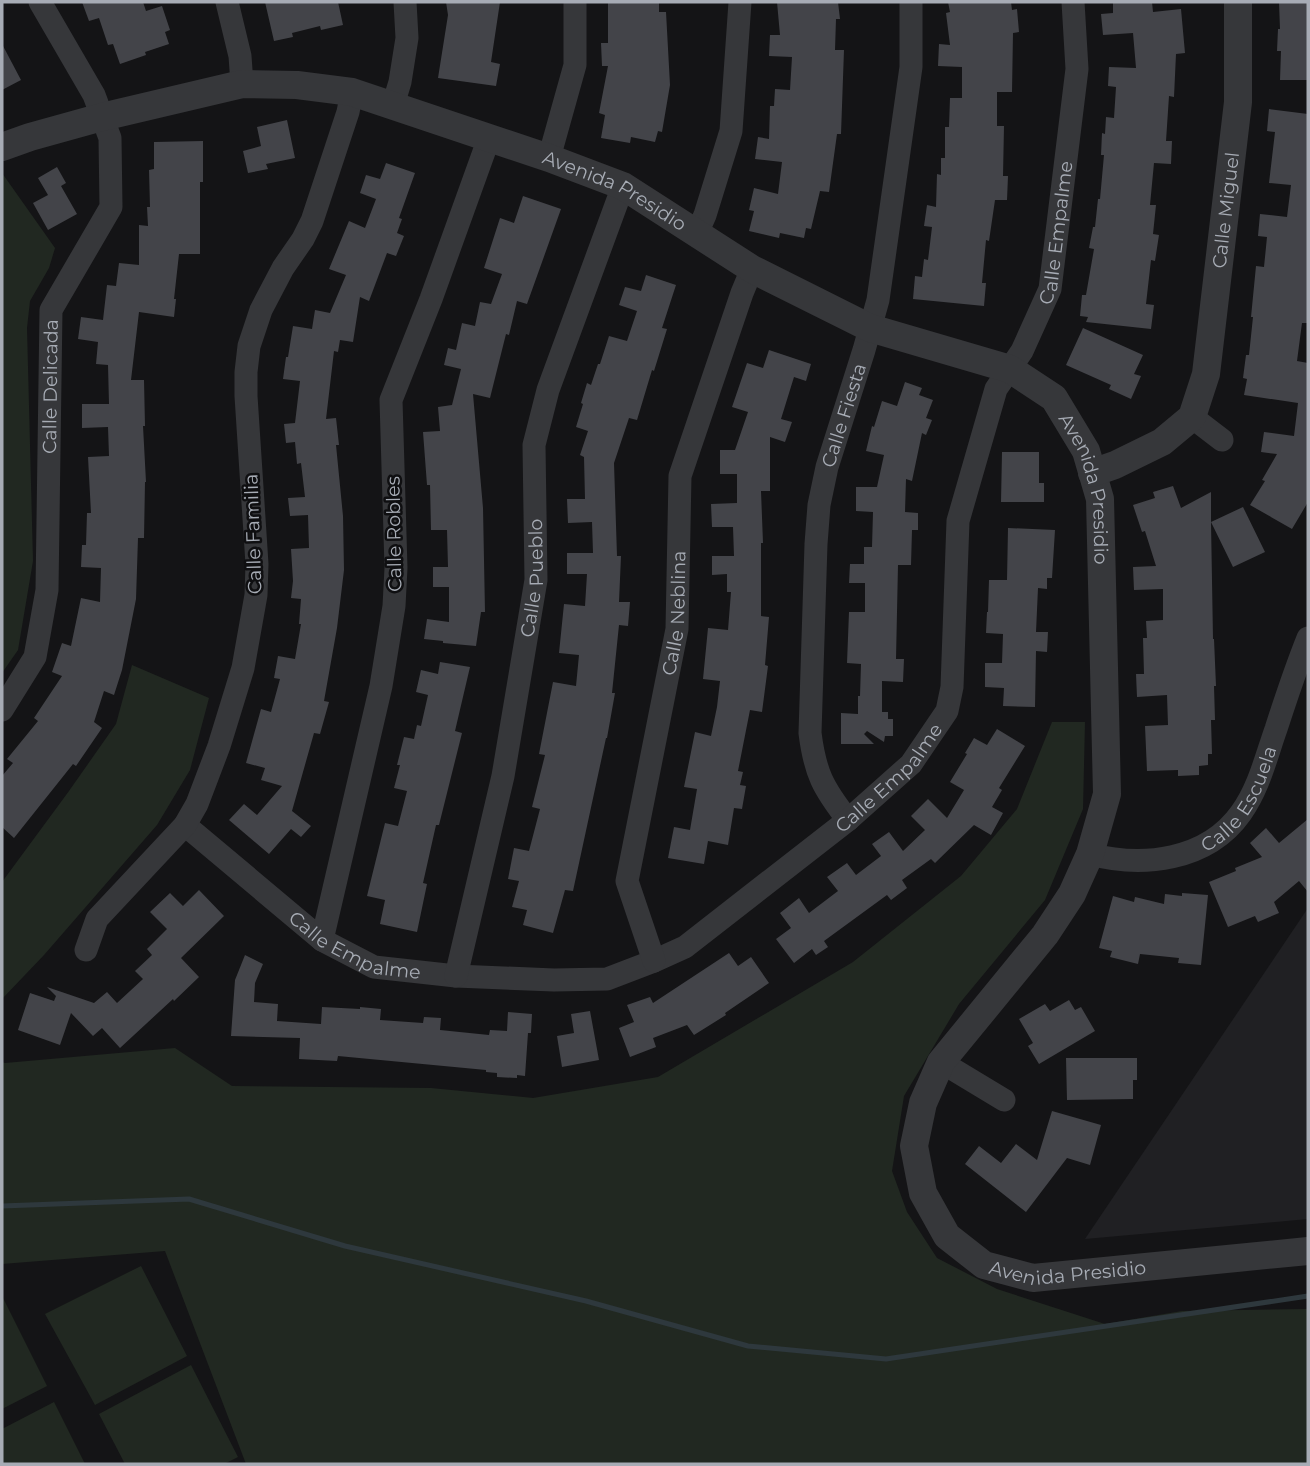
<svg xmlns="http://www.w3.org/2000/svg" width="1310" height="1466" viewBox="0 0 1310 1466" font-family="Montserrat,sans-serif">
<rect width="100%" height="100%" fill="#141416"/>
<path fill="#202023" d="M1308 908V1219L1085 1239Z"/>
<path fill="#212821" d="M2 173 55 248 49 268 30 301 27 328 33 561 18 650 2 673Z
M132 665 209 698 190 770 157 825 44 955 2 999V882L69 791 116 724Z
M1052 722H1085L1083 809 1045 900 959 1004 904 1096 892 1171 907 1212 937 1258 997 1289 1105 1324 1182 1311 1308 1309V1464H246L165 1251 2 1264V1062L5 1063 175 1048 232 1086 431 1088 533 1098 658 1077 853 962 961 876 1017 809Z
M141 1266 187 1356 95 1405 45 1314Z
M2 1296 47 1386 2 1409Z
M191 1365 238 1457 224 1464H125L99 1414Z
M54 1402 85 1464H2V1429Z"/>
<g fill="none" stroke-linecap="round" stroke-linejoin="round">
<path stroke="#2e383d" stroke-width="5" d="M2 1206 189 1199 345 1246 586 1301 748 1346 886 1359 1308 1296"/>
</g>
<path fill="#434449" d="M82 2H143L146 11 162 6 170 30 165 32 169 44 145 52 146 55 120 64 113 44 108 45 99 18 89 21Z
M265 2H338L343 25 321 30 320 26 292 33 293 37 274 41Z
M446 2H500L491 62 500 64 496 86 438 78 448 15Z
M608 2H659V12H666L670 85 662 132 658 131 655 142 631 137 630 143 601 138 605 115 599 113 608 66H602L601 43H608Z
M777 2H838L840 19H836L835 50H844L841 134H837L829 192 820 191 811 229 806 228 804 238 780 233 779 238 749 231 754 211 749 210 754 188 778 194 782 162 755 159 758 137 769 139 770 106H774L775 89 790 90 792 57 769 56 770 35H780Z
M948 2H1011L1012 10 1017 9 1019 32 1013 33 1012 92H997V126H1004L1003 176H1008L1007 200H995L989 241 986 240 982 283H986L984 306 913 299 915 276 922 277 924 259 928 260 932 227 924 226 927 205 936 207 937 174 941 175V158H945V127H949L950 98H962V67L938 66 939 44 950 45 946 13 950 12Z
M1113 2H1152L1153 12 1181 9 1185 53 1176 54 1174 97 1169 96 1166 141H1172L1171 164 1154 163 1150 205H1156L1153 234 1159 235 1155 261 1151 260 1146 304 1154 305 1151 329 1086 322 1088 317 1080 316 1082 295H1086L1094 249 1089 248 1093 227H1095L1098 199H1100L1104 155H1101L1102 133 1105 134 1106 117 1114 118 1116 87 1108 86 1109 67 1136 68 1133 33 1103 35 1101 14 1113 13Z
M1279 2H1308V80H1280L1281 51H1277L1278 29H1280Z
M2 44 21 80 2 90Z
M1269 109 1308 114V323H1302L1297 361 1308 363V502L1292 529 1250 505 1265 481 1262 480 1277 454 1261 452 1264 432 1294 436 1298 403 1244 395 1247 379 1243 378 1246 355H1249L1253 317H1251L1256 266 1264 267 1267 237 1258 236 1260 214 1287 217 1291 185 1269 183 1275 132 1267 131Z
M287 120 295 158 266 164 268 169 248 173 243 151 261 146 257 127Z
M203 141V182H200V254H179L174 299H176L174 317 139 312 131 380H144L145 426H143L146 482H145L144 538H138L136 599 122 670 114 695 104 691 94 722 102 728 76 766 73 764 14 838 2 827V776L13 763 7 759 38 721 34 718 62 676 52 672 62 643 71 646 81 598 100 602 101 568 81 567 82 545H86L87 513H91L88 457 109 456 108 427 82 428V404H109L108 365 96 364 98 342 78 339 81 317 103 320 107 285 116 286 119 263 139 265V225L148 226 147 207H150L149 170 154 169V142Z
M386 163 415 173 399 218 402 219 397 233 404 236 396 256 387 253 369 301 360 297 353 342 340 340 338 352 334 351 326 419 336 418 339 445H336L343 516 344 570 337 628 324 701 329 702 320 734 314 733 292 811 311 826 301 837 291 829 269 854 229 820 244 804 257 815 282 786 261 780 265 768 246 763 261 709 271 712 280 679 274 678 278 656 295 659 301 624H299L301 599 291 598 293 581 291 549 309 548 308 515 290 516 288 498 305 497 301 463 297 464 295 442 286 443 284 424 295 423 300 381 283 379 286 357H288L293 326 312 329 315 310 330 313 346 275 329 269 349 221 365 228 376 199 360 193 366 175 380 179Z
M57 167 66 183 61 186 77 214 48 230 33 203 48 195 38 178Z
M523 196 561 209 527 304 517 301 509 335 506 334 490 398 473 394 483 508 485 612H481L476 646 443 643V641L424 639 427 619 449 622V587H433V567H448L447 530H431L430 485H427L423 432 440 431 438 407 452 405 461 369 444 365 448 348 456 350 462 323 475 326 480 302 491 304 502 274 484 268 500 218 514 223Z
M646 275 676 285 662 328 667 329 654 371 652 370 637 420 629 418 614 463 617 556H621L619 602H630L628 626 619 625 612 693H615L607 738H606L573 891 565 890 553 933 523 925 527 910 512 907 519 881 508 879 514 848 529 851 540 809 532 807 545 755 539 754 553 682 576 686 579 655 559 653 564 604 585 606 587 574H567V553H593L592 522 568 523 567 499H585L584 457 580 455 588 431 576 427 583 404 581 403 587 383 591 385 598 364H600L609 336 627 341 637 311 619 305 625 287 641 291Z
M1083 328 1143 355 1134 374 1141 376 1131 399 1109 389 1111 385 1066 365Z
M769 350 811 364 806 381 794 377 781 419 792 422 785 442 770 437V491H761L763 543H761V616L769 617 765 665 768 666 762 712 750 710 738 771 743 772 740 785 746 786 742 809 734 808 728 845 708 841 704 864 668 858 674 827 690 830 697 789 684 787 695 732 711 736 717 707 720 681 703 679 708 628 728 630 731 592H727V574L712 575V556H734L733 527H712L711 504 737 503V474H720V450H735L748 412 732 407 747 363 763 368Z
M905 382 922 388 919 395 933 400 926 418 932 420 926 435 922 433 912 481 906 479 905 512 918 513V530H912L911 565H898L896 659H904L903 682 882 681V712H888V719H893V736H885L884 742 867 731 864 734 874 744H841V713L858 714V696H860L861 664 847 663 849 612H865V583H849L850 564H864V547H872L873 512 856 511V487H877L884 455 866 451 872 426 874 427 882 401 897 406Z
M1002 452H1039V483H1044V502H1001Z
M1173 486 1181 508 1211 492V522L1243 507 1265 552 1233 567 1211 522 1213 639H1214L1216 686H1214L1215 720H1211L1212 754H1208V765L1199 766V775L1178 776V770L1147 771 1145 726 1168 725 1167 695 1137 697 1136 674H1144L1143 638H1147L1146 621 1163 620V589L1134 590 1133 567 1156 566 1145 531 1142 532 1133 505 1155 498 1153 492Z
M1008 528 1055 530 1052 578H1047V589L1038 588 1036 632H1048L1047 652 1036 651 1035 707 1003 706 1004 688 985 687V663H1002L1003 634 986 633 987 612H988L989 580H1007Z
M440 662 470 667 455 731 462 733 439 825H436L423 883 427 884 417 932 380 924 385 900 367 896 385 823 398 826 407 791 394 788 400 765H397L404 737 414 739 417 725 421 726 428 695 416 692 421 670 438 674Z
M997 729 1025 746 999 788 1002 790 992 807 1003 813 991 835 974 825 935 863 931 859 902 880 907 888 891 900 887 895 824 941 828 947 816 955 812 949 794 963 776 939 791 928 780 913 799 898 809 913 838 891 827 877 847 863 856 875 881 856 872 844 889 832 903 851 925 830 911 816 928 799 947 818 964 790 950 782 967 754 965 753 974 738 987 745Z
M1308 819V892L1299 881 1274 902 1279 913 1258 922 1255 916 1228 927 1209 882 1236 871 1235 868 1262 857 1250 843 1266 828 1279 843Z
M199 890 224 916 181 958 199 977 174 1001 173 999 120 1048 102 1028 93 1036 71 1013 60 1045 18 1030 30 993 54 1001 56 996 47 987 94 1003 107 992 117 1003 143 979 135 971 152 955 147 949 167 929 150 912 170 893 183 906Z
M1182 893 1208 895 1201 965 1178 963 1179 958 1140 954 1138 964 1110 957 1112 951 1099 948 1113 896 1134 902 1135 897 1164 904 1165 894 1182 896Z
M729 953 738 966 751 957 769 983 725 1013 726 1015 694 1035 687 1025 653 1038 656 1047 630 1057 619 1028 634 1022 627 1005 650 997 653 1003Z
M245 955 263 964 255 983 254 1002 278 1004 277 1021 321 1024 322 1007 360 1009V1007L381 1009 380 1020 423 1023 424 1017 441 1018 440 1030 489 1035 490 1030 507 1031 508 1012 532 1014 531 1033H528L525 1076 517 1075V1078L497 1077V1073L486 1072V1070L338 1056 337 1061 299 1059 300 1038 231 1036 235 980Z
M1069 1000 1075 1010 1081 1007 1095 1031 1039 1064 1028 1046 1033 1043 1019 1019 1045 1004 1050 1011Z
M590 1011 599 1060 562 1067 557 1036 574 1033 571 1014Z
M1066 1058H1137V1080H1133V1099L1067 1100Z
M1052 1111 1101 1125 1090 1165 1067 1158 1026 1212 965 1164 979 1146 1001 1163 1016 1144 1037 1160Z"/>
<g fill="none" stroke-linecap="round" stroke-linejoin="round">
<g stroke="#36373a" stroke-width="23">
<path d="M227 2 240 56 242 84"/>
<path d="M393 105 400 82 407 38 405 2"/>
<path d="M549 158 575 65V2"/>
<path d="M697 233 705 215 731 131 740 2"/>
<path d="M1192 417 1222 440"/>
<path id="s1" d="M2 710 35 657 47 590 51 310 111 207 110 138 94 95 40 2"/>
<path id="s2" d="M848 820C823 788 815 773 810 733L816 544 819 505 827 467 864 350 878 300 911 67V2"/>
<path id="s3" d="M185 825 322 940 374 967 456 976 554 980 607 979 654 961 685 947 848 820 911 764 947 711 952 687 958 521 996 389 1022 351 1050 289 1077 69 1073 2"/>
<path id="s4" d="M1090 854C1142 868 1207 861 1241 813 1259 788 1266 757 1276 729 1286 698 1296 668 1308 638"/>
<path d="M322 940 381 686 394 606 396 568 391 400 431 299 489 138"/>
<path d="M86 950 97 919 185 825 197 804 219 746 243 668 256 595 257 564 246 396V372L249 346 261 310 283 268 303 239 312 221 348 112 352 92"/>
<path id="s5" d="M654 961 627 881 677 629 680 476 742 293 752 269"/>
<path id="s6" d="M456 976 503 776 536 580 534 445 548 390 623 186"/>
<path d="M941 1062 1004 1100"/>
</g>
<g stroke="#36373a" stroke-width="28">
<path id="s7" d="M2 147 30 137 102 117 242 84 297 85 352 92 549 158 623 186 752 269 870 328 1010 369 1054 398 1086 451 1100 499 1107 794 1090 854 1072 894 1045 935 941 1062 923 1103 914 1146 923 1193 947 1236 984 1265 1033 1278 1308 1251"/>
<path id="s8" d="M1092 473 1115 465 1162 442 1192 417 1206 374 1238 102V2"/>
</g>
</g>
<g text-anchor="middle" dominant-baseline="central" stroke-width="5" stroke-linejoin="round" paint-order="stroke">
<g font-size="19" fill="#a7acb5" stroke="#0f0f11">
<text stroke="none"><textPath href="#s7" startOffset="640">Avenida Presidio</textPath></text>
<text stroke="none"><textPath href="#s8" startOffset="326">Calle Miguel</textPath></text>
<text stroke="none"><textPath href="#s3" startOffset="1409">Calle Empalme</textPath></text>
<text stroke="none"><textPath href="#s1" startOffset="334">Calle Delicada</textPath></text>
<text stroke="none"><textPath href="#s2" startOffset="418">Calle Fiesta</textPath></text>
<text stroke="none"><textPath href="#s7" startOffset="1228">Avenida Presidio</textPath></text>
<text transform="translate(253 534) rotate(-92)">Calle Familia</text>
<text transform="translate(394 534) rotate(-91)">Calle Robles</text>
<text stroke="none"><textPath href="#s6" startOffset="406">Calle Pueblo</textPath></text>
<text stroke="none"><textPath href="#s5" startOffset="357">Calle Neblina</textPath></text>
<text stroke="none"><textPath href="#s3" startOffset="821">Calle Empalme</textPath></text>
<text stroke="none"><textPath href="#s4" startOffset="177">Calle Escuela</textPath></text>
<text stroke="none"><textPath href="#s3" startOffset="212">Calle Empalme</textPath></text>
<text stroke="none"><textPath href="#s7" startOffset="2174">Avenida Presidio</textPath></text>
</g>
</g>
<rect width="1310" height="1466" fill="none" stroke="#a7acb5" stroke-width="7"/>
</svg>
